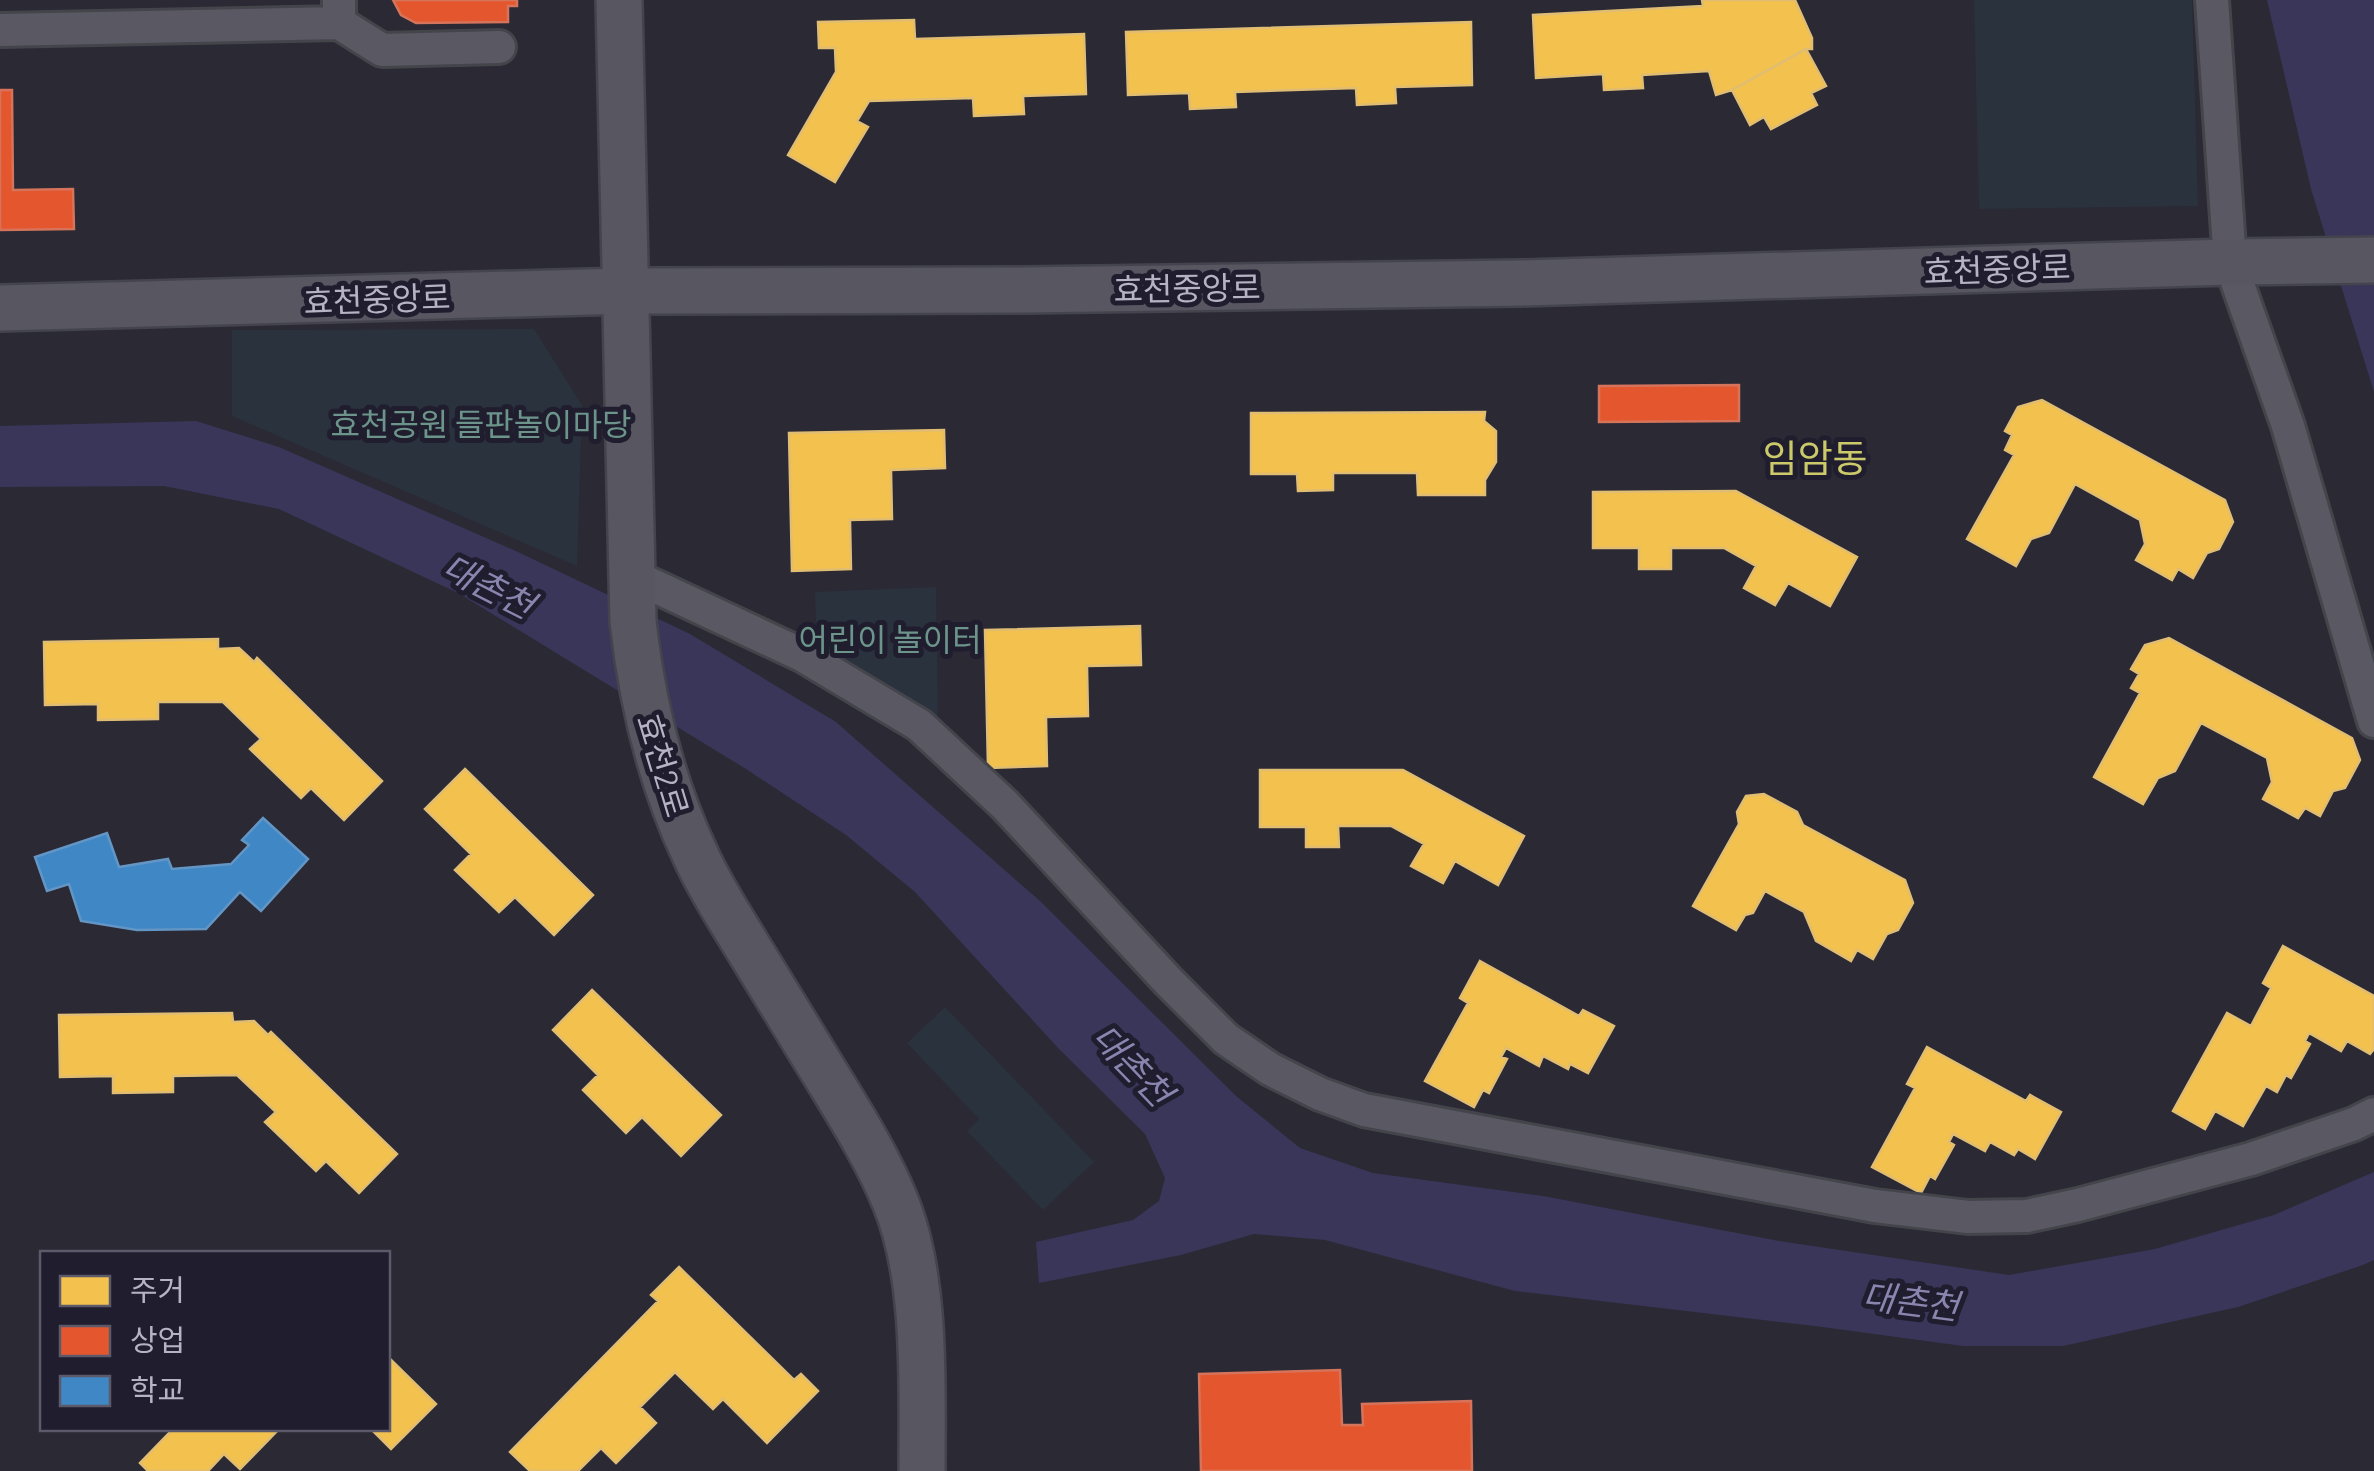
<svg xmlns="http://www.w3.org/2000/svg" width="2374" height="1471" viewBox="0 0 2374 1471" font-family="Barlow,'Noto Sans KR',sans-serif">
<rect width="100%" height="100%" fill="#2a2934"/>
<path fill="#2a323e" d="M1974 0H2192L2198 206 1979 209Z
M534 329 582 405 577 566 232 416V330Z
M936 587 938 719 817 650 815 592Z
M945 1007 1094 1162 1043 1210 967 1131 979 1119 907 1043Z"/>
<path fill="#3a3659" d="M2267 0H2374V392L2311 189Z
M196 421 279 447 518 552 690 634 836 722 1040 901 1236 1096 1300 1148 1373 1173 1543 1196 1779 1241 2009 1275 2155 1249 2274 1215 2374 1172V1260L2363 1265 2238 1307 2063 1346H1963L1815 1326 1515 1291 1325 1240 1254 1234 1181 1255 1039 1283 1036 1242 1133 1220 1159 1201 1165 1178 1145 1134 1059 1049 915 892 846 835 746 769 458 593 279 509 164 486 0 487V426Z"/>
<path fill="#f2c14e" stroke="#e0bd72" stroke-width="2.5" d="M1702 0H1795L1812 38V49H1806L1826 86 1811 93 1817 105 1771 129 1764 117 1750 125 1732 90 1716 95 1709 71 1642 75 1643 88 1604 90 1603 74 1536 78 1533 15 1703 6Z
M914 20 915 39 1084 34 1086 94 1023 96 1024 114 974 116 973 98 869 101 857 121 868 127 835 182 788 155 836 72 835 48H819L818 22Z
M1471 22 1472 85 1395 87 1396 103 1357 105 1356 88 1235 92 1236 107 1190 109 1189 93 1128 95 1126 32Z
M1806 49 1826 86 1811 93 1817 105 1771 129 1764 117 1750 125 1732 90Z
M2042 400 2225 500 2233 522 2219 549 2207 553 2193 578 2178 569 2172 580 2136 560 2145 544 2140 520 2075 484 2049 533 2031 539 2016 566 1967 539 2014 455 2005 450 2012 435 2005 431 2018 407Z
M1485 412 1484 421 1496 431V462L1485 480V495H1418L1417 473H1333V490L1298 491 1297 474H1251V413Z
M944 430 945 468 891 470 892 519 850 520 851 569 792 571 789 433Z
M1736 491 1857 557 1830 606 1788 583 1775 605 1744 588 1756 566 1724 548H1671V569H1639V548H1593V492Z
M1140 626 1141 665 1087 666 1088 716 1046 717 1047 766 988 768 985 630Z
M2169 638 2352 738 2360 760 2345 788 2333 791 2320 816 2305 808 2298 818 2263 799 2272 782 2267 758 2201 723 2175 771 2158 778 2143 804 2094 777 2140 693 2131 688 2139 674 2131 669 2145 645Z
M218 639V649L239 648 254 662 257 658 382 781 344 820 311 788 301 798 250 749 261 739 223 702H158V719L98 720V704L45 705 44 642Z
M465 769 593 895 554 935 515 897 499 912 455 870 471 854 425 809Z
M1260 770H1403L1524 836 1498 885 1455 861 1443 883 1411 866 1424 844 1391 826H1338L1339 847H1306V827H1260Z
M1764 794 1797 812 1803 825 1905 880 1913 903 1898 930 1887 934 1873 959 1857 950 1851 961 1816 941 1804 912 1765 891 1753 913 1745 915 1736 930 1693 906 1739 824 1737 812 1746 796Z
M2283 946 2374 996V1049L2370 1054 2347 1041 2341 1051 2309 1033 2305 1041 2310 1044 2291 1078 2286 1075 2277 1092 2266 1086 2243 1126 2215 1111 2205 1129 2173 1111 2227 1013 2251 1026 2271 988 2263 983Z
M1480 961 1579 1016 1583 1010 1614 1026 1588 1073 1570 1064 1568 1069 1543 1056 1539 1066 1506 1048 1501 1057 1507 1059 1489 1093 1483 1090 1474 1107 1425 1081 1468 1003 1460 998Z
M592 990 721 1115 681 1156 642 1117 626 1133 583 1090 598 1075 553 1030Z
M232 1013 233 1022 254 1021 268 1035 271 1032 397 1154 359 1193 326 1161 316 1171 265 1122 276 1112 237 1075 173 1076V1092L113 1093V1076L60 1077 59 1015Z
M1927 1047 2026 1101 2030 1095 2061 1112 2035 1159 2018 1149 2014 1155 1990 1142 1985 1151 1953 1134 1949 1142 1954 1145 1935 1179 1930 1176 1921 1193 1872 1167 1915 1088 1907 1084Z
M679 1267 794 1380 801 1374 818 1391 767 1443 723 1399 713 1409 675 1372 640 1407 656 1423 616 1463 601 1448 578 1471H530L510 1452 658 1301 651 1295Z
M388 1357 436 1404 391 1449 370 1428H388Z
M174 1428H279V1429L240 1469 224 1454 208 1471H148L140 1463Z"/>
<path fill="#e4572e" stroke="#d6735b" stroke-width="2.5" d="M393 0H517V6H508V22L416 23 401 15Z
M0 90H12L13 190 73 189 74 229 0 230Z
M1739 385V421L1599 422V386Z
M1340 1370 1342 1425H1363L1362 1404 1471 1401 1472 1471H1201L1199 1374Z"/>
<path fill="#3f88c5" stroke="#6395c5" stroke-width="2.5" d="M263 818 308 859 261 911 240 892 206 929 137 930 81 921 69 884 47 891 35 857 107 833 119 867 168 859 172 869 231 864 249 845 242 840Z"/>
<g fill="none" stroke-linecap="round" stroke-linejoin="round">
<g stroke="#44444b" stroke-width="38">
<path id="street" d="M2212 0 2230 262 2288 426 2374 721
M339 23 382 50 499 47
M0 30 339 23V0
M633 576 802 655 919 725 1005 805 1168 981 1226 1039 1270 1069 1320 1094 1364 1110 1875 1206 1968 1217 2027 1216 2078 1205 2251 1159 2354 1124 2374 1114"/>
</g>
<g stroke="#44444e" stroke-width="50">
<path id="secondary" d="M619 0 633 621C642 702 660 780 695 854 709 886 729 916 747 946 773 989 800 1032 826 1075 851 1116 877 1157 895 1201 927 1278 922 1388 922 1471
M0 308 624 291 1023 290 1521 283 2230 262 2374 260"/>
</g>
<use href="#street" stroke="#5a5963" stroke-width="32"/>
<use href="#secondary" stroke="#585761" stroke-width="45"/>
</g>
<g text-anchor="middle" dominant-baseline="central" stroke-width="10" stroke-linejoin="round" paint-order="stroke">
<g font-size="32" fill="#b6b3c5" stroke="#1f1d2e">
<text transform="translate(1997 268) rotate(-2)">효천중앙로</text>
<text transform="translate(1187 287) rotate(-1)">효천중앙로</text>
<text transform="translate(377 298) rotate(-2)">효천중앙로</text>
<text transform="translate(664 765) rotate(73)">효천2로</text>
</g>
<g font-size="32" fill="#6c948b" stroke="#1f1d2e">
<text x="481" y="423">효천공원 들판놀이마당</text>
<text x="890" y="638">어린이 놀이터</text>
</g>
<g font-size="35" font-style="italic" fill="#8a85af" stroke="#1f1d2e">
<text transform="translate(489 585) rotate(27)">대촌천</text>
<text transform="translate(1133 1064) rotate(46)">대촌천</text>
<text transform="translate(1911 1300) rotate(7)">대촌천</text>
</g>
<g font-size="38" fill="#cbc969" stroke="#1f1d2e">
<text x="1815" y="457">임암동</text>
</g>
</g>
<rect x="40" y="1251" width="350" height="180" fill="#1f1d2e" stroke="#5b596a" stroke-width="2.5"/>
<rect x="60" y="1276" width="50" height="30" fill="#f2c14e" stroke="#5b596a" stroke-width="2.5"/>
<text x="130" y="1301" font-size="30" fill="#b6b3c5">주거</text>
<rect x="60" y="1326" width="50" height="30" fill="#e4572e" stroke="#5b596a" stroke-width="2.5"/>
<text x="130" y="1351" font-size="30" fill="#b6b3c5">상업</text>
<rect x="60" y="1376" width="50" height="30" fill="#3f88c5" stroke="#5b596a" stroke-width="2.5"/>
<text x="130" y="1401" font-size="30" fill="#b6b3c5">학교</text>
</svg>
